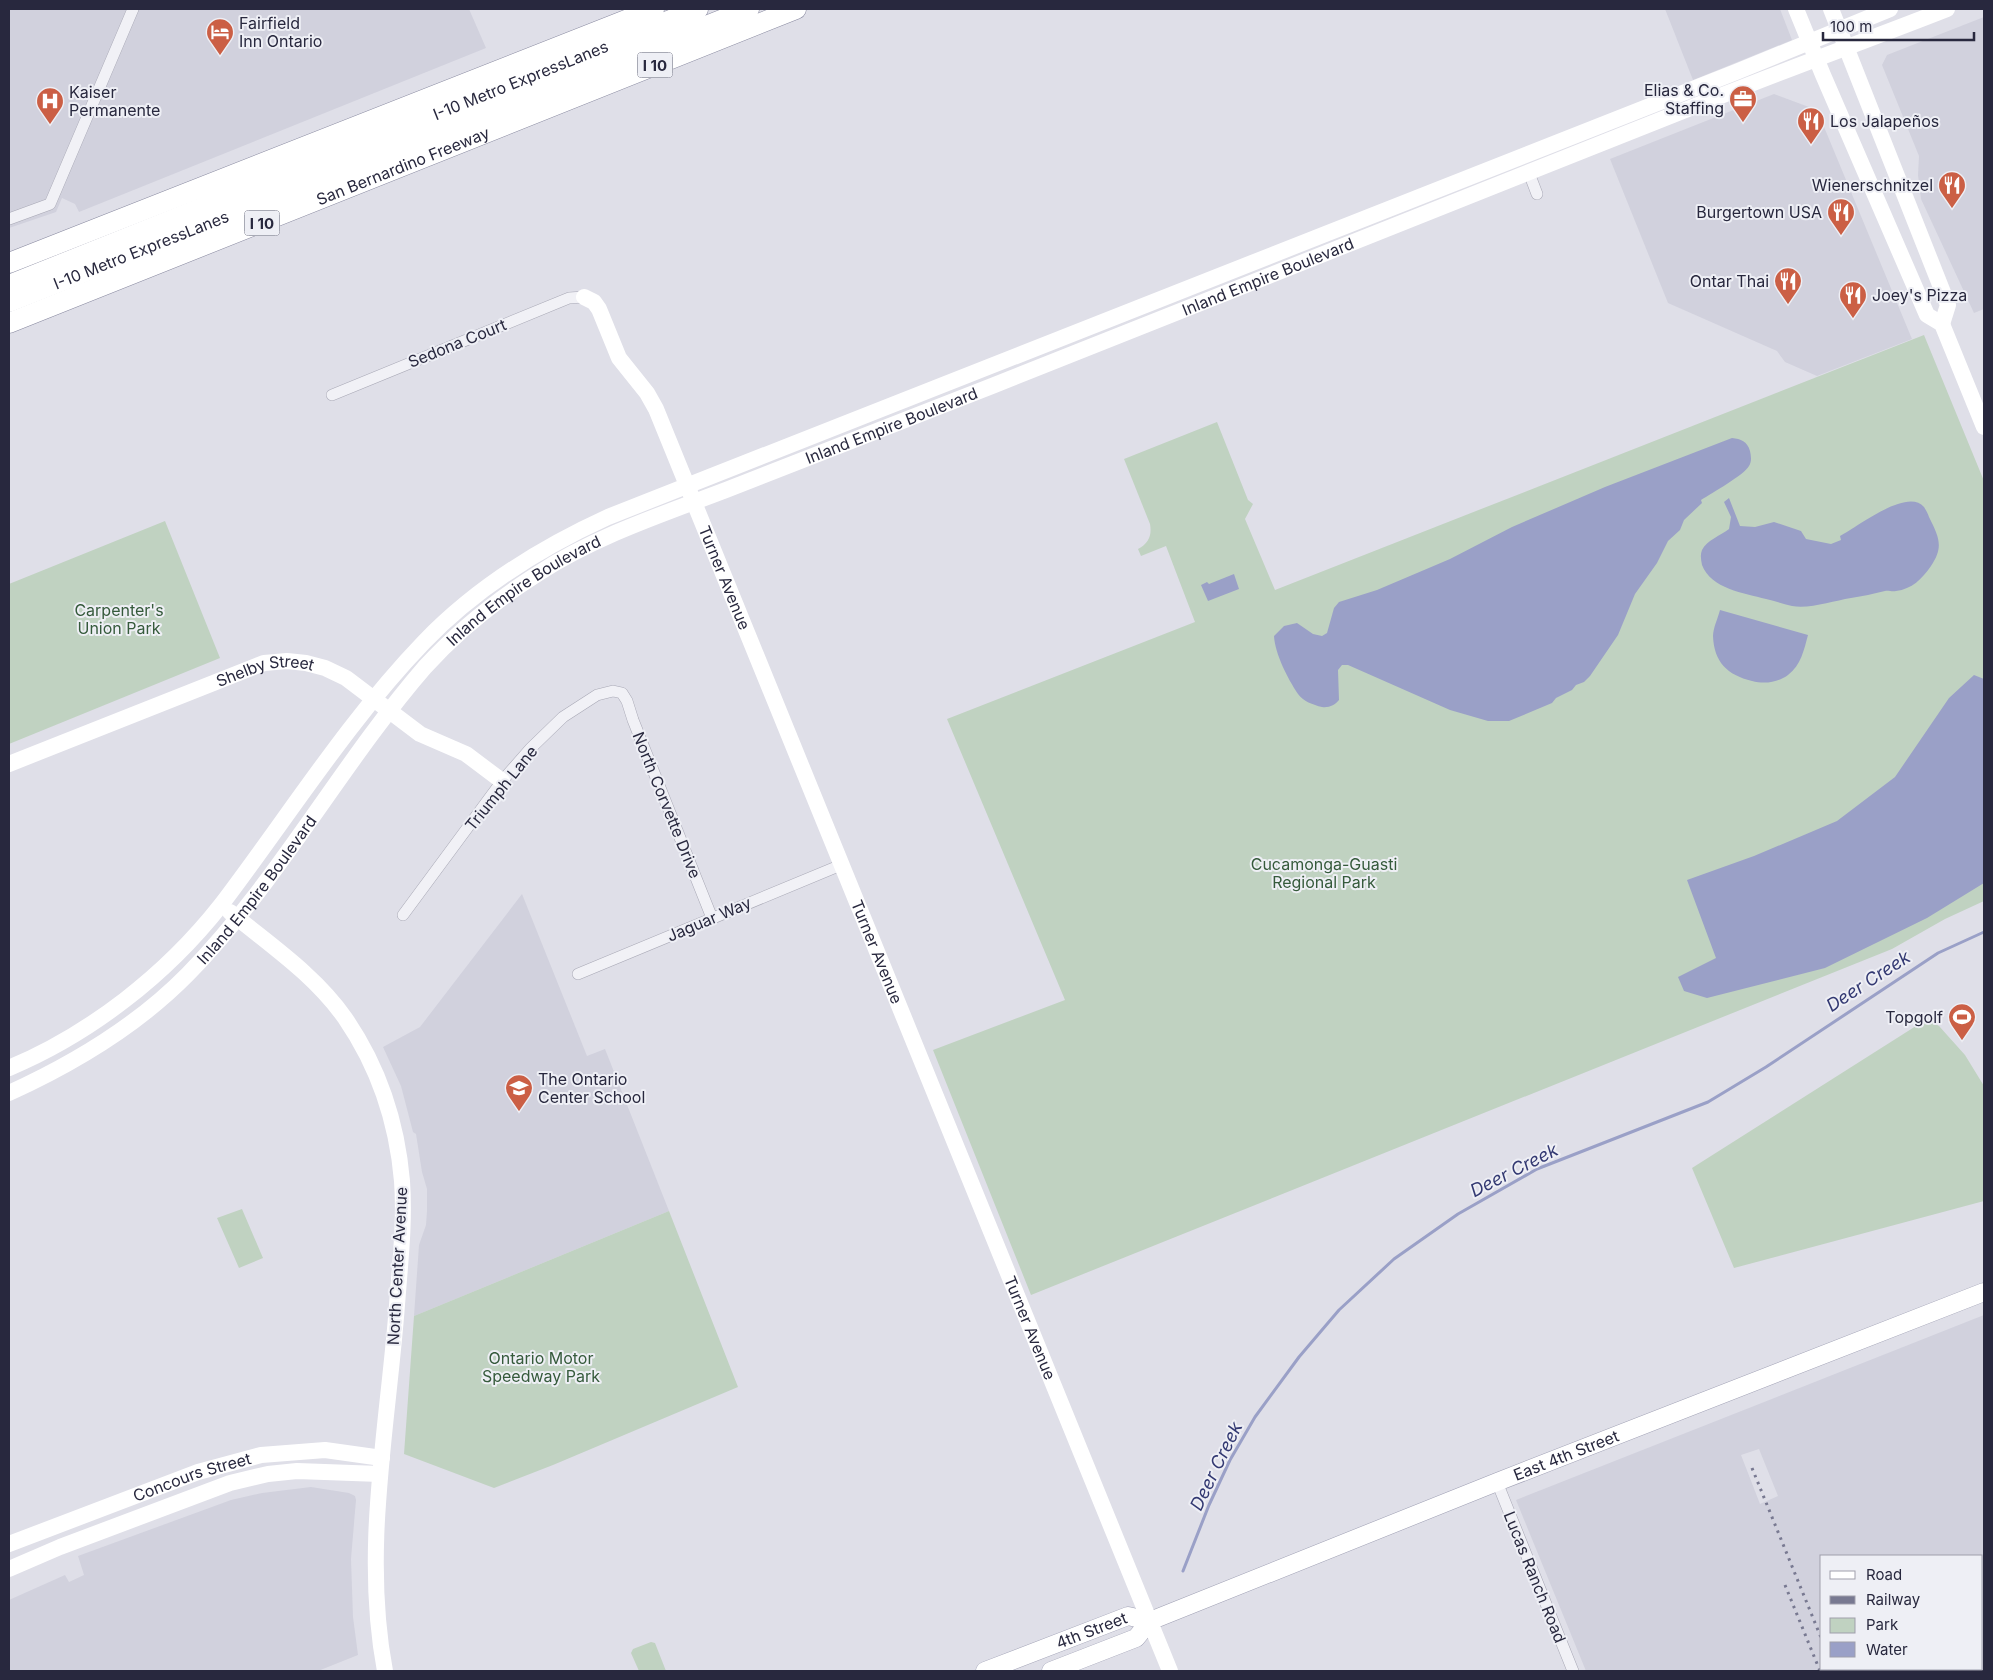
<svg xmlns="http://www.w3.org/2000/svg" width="1993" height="1680" viewBox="0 0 1993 1680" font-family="Inter,sans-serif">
<rect width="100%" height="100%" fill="#dfdfe8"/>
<path fill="#d1d1dd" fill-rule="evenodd" d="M9 9H469L486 48 79 212 75 204 62 198 56 212 9 228Z
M1665 9H1780L1792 40 1693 80Z
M1984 17V309L1974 313 1921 199 1918 175 1919 156 1882 65 1887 55Z
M1774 94 1817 110 1912 339 1817 376 1785 362 1777 351 1668 303 1610 159Z
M522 894 587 1056 605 1049 669 1211 414 1316 419 1245 426 1225 427 1211V1189L422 1172 416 1134 413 1132 401 1086 383 1047 420 1027Z
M1984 1315V1671H1586L1516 1500ZM1759 1449 1778 1496 1760 1504 1741 1455ZM1822 1556H1982V1669H1822Z
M311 1487 349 1493 355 1496 356 1500 351 1559 353 1617 358 1655 318 1671H9V1600L65 1575 69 1582 84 1575 78 1556 231 1500 262 1493Z"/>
<path fill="#c0d2c1" d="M1924 335 1984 481V901L1945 919 1892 949 1031 1295 933 1050 1065 1000 947 719 1195 622 1166 546 1141 556 1138 549C1149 543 1152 535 1150 524L1124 459 1217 422 1248 500 1253 504 1245 519 1275 590Z
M165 521 220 658 9 744V584Z
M1927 1019 1939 1026 1965 1055 1984 1086V1201L1734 1268 1692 1168Z
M242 1209 263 1258 239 1268 217 1218Z
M669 1211 738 1387 553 1465 494 1488 404 1454 414 1316Z
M651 1642 655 1643 666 1671H639L631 1653 633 1649Z"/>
<path fill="#9aa0c7" d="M1732 438C1741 439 1747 441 1750 451 1751 456 1752 461 1749 466 1744 475 1712 493 1701 500L1702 503 1684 520 1680 530 1668 541 1657 563 1635 594 1618 635 1590 676 1584 682 1576 685 1572 690 1556 698 1552 703 1509 721H1488L1450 710 1348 665H1342L1338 670 1339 700C1335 705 1329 708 1322 707 1313 705 1303 701 1298 694 1288 679 1275 654 1274 636L1284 626 1297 623 1313 634 1322 636 1327 633 1334 608 1339 602 1377 590 1450 559 1512 527 1605 487Z
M1729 498 1740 526 1755 527 1774 522 1801 531 1806 539 1831 544 1841 540 1840 536C1856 528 1907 487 1924 507 1926 510 1928 514 1929 517 1939 537 1944 547 1931 566 1922 579 1912 589 1896 591 1892 592 1888 590 1885 591 1873 594 1863 596 1851 598 1833 601 1810 609 1792 606 1783 604 1775 601 1766 599 1744 593 1711 589 1702 565 1701 560 1700 555 1702 550 1707 540 1720 536 1729 529L1731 517 1724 502Z
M1234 574 1239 589 1208 601 1201 585 1207 582 1209 584Z
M1720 610 1808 635C1804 650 1801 665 1788 675 1777 683 1764 684 1752 681 1727 675 1714 662 1713 636 1713 628 1718 618 1720 610Z
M1974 675 1984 679V883L1927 918 1825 968 1707 998 1684 991 1678 977 1716 958 1687 880 1754 856 1837 821 1895 777 1949 698Z"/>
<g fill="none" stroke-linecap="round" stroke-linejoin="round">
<path stroke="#9aa0c7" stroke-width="3" d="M1183 1571 1209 1505 1230 1460 1255 1417 1299 1357 1339 1310 1394 1259 1458 1214 1537 1169 1708 1102 1766 1067 1938 953 1984 932"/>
<g stroke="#a8a8b5" stroke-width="12">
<path id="street" d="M1529 173 1537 194
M9 219 50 204 133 9
M332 395 569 298 584 297
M403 915 502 781 531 748 563 717 597 695 613 691 622 693 627 701 633 720 712 918
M578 974 841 865
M1497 1482 1573 1671"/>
</g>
<g stroke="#9e9fb3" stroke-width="19">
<g id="primary">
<path id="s5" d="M985 1671 1128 1616 1150 1621"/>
<path id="s6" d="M1051 1671 1136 1638 1150 1621 1497 1482 1984 1292"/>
</g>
</g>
<g stroke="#86879e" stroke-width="21">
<g id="highway">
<path d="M9 263 654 9"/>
<path id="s7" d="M9 285 698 9"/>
<path id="s8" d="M9 302 749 9"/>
<path id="s9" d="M9 323 796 9"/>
</g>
</g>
<use href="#street" stroke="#f1f1f6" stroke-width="11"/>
<g stroke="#fff" stroke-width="16">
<path d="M1796 9 1823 75 1927 315 1942 324 1984 427"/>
<path d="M1831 9 1948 305 1942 324"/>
<path id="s1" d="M584 297 594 302 599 309 619 358 647 393 656 409 1170 1671"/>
<path id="s2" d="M9 764 264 663 287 661 306 663 325 668 346 678 420 734 466 754 502 781"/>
<path d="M230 912C270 945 315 975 345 1018 378 1066 397 1123 402 1181 405 1222 400 1264 397 1305 388 1426 362 1550 385 1671"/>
<path d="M9 1068C90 1034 166 975 221 905 288 817 347 722 424 642 476 588 540 548 608 517L1736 72 1890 9"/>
<path id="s3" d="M9 1093C75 1063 137 1026 188 974 278 882 341 764 425 667 458 631 498 599 539 573 596 536 663 514 726 490 815 455 904 421 992 386 1236 290 1479 191 1723 95 1798 65 1873 38 1947 9"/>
<path id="s4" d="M9 1544 198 1472 261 1455 325 1450 382 1458"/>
<path d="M9 1569 60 1547 230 1483 268 1474 297 1471 380 1474"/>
</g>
<use href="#primary" stroke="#fff" stroke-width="18"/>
<use href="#highway" stroke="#fff" stroke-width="20"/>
<path stroke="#787991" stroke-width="3" stroke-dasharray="2.5 5" stroke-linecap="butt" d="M1752 1468 1822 1640
M1785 1585 1820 1671
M1841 1669 1842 1671"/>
</g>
<defs>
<g id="hotel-pin" transform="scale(1.4375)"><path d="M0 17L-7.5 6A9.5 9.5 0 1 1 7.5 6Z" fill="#cb5f45" stroke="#eeeff5"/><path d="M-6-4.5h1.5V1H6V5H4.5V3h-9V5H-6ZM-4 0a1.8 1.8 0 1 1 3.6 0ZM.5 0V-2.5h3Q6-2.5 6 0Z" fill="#fff"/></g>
<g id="office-pin" transform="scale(1.4375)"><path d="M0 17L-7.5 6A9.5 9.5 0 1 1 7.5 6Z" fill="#cb5f45" stroke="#eeeff5"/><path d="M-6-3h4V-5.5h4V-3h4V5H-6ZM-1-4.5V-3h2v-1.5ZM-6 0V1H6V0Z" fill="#fff"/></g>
<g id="hospital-pin" transform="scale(1.4375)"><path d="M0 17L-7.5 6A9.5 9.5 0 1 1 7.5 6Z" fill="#cb5f45" stroke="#eeeff5"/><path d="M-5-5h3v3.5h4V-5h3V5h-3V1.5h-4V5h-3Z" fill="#fff"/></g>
<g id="restaurant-pin" transform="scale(1.4375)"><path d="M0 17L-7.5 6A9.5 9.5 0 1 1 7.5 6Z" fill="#cb5f45" stroke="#eeeff5"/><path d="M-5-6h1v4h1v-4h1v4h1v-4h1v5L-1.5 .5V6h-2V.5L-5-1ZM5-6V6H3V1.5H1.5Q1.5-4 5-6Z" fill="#fff"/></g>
<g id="stadium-pin" transform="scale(1.4375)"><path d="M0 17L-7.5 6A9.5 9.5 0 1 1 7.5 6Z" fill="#cb5f45" stroke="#eeeff5"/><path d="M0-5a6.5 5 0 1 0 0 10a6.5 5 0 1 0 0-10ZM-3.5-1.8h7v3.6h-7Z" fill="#fff"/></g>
<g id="school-pin" transform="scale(1.4375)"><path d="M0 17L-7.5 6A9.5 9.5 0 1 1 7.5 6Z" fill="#cb5f45" stroke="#eeeff5"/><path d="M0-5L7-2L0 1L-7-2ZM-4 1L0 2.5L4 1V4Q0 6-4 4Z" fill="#fff"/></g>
</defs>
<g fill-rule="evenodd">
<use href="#hotel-pin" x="220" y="32"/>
<use href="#office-pin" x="1743" y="99"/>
<use href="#hospital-pin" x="50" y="101"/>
<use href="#restaurant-pin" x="1811" y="121"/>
<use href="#restaurant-pin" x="1952" y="185"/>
<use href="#restaurant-pin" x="1841" y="212"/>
<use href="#restaurant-pin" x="1788" y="281"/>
<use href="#restaurant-pin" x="1853" y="295"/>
<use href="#stadium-pin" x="1962" y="1017"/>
<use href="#school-pin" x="519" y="1088"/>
</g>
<g text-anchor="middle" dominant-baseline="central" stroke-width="4" stroke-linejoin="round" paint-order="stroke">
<g fill="#eeeff5" stroke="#636475" stroke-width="1">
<rect x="637.5" y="52.5" width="35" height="25" rx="4"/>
<rect x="244.5" y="210.5" width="35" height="25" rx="4"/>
</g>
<g font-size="15" font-weight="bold" fill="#28283e">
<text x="655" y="65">I 10</text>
<text x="262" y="223">I 10</text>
</g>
<g font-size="16" fill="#28283e" stroke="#eeeff5" text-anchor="start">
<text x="239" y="23">Fairfield<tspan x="239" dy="18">Inn Ontario</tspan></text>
<text x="1724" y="90" text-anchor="end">Elias &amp; Co.<tspan x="1724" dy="18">Staffing</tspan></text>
<text x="69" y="92">Kaiser<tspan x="69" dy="18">Permanente</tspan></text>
<text x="1830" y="121">Los Jalapeños</text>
<text x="1933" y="185" text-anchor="end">Wienerschnitzel</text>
<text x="1822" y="212" text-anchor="end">Burgertown USA</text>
<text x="1769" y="281" text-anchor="end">Ontar Thai</text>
<text x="1872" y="295">Joey's Pizza</text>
<text x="1943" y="1017" text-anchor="end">Topgolf</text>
<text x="538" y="1079">The Ontario<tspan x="538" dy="18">Center School</tspan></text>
</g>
<g font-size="16" fill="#28283e" stroke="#eeeff5">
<text stroke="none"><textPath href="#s7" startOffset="551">I-10 Metro ExpressLanes</textPath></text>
<text stroke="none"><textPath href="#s9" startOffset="424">San Bernardino Freeway</textPath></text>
<text stroke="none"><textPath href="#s8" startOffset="142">I-10 Metro ExpressLanes</textPath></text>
<text stroke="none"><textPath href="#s3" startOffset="1540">Inland Empire Boulevard</textPath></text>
<text transform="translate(457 343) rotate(-22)">Sedona Court</text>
<text stroke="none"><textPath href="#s3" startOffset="1135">Inland Empire Boulevard</textPath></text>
<text stroke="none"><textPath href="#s1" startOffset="318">Turner Avenue</textPath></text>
<text stroke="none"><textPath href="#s3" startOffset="730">Inland Empire Boulevard</textPath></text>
<text stroke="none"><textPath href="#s2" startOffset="274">Shelby Street</textPath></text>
<text transform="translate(501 788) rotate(-51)">Triumph Lane</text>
<text transform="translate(667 805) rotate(68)">North Corvette Drive</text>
<text stroke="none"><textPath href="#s3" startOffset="325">Inland Empire Boulevard</textPath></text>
<text transform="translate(709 919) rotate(-23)">Jaguar Way</text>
<text stroke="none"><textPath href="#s1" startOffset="722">Turner Avenue</textPath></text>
<text transform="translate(397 1266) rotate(-87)">North Center Avenue</text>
<text stroke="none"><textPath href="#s1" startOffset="1128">Turner Avenue</textPath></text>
<text stroke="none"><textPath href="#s6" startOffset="561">East 4th Street</textPath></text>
<text stroke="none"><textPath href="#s4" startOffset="195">Concours Street</textPath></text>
<text transform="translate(1535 1577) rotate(68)">Lucas Ranch Road</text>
<text stroke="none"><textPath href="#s5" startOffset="114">4th Street</textPath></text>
</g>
<g font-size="16" fill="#355a3b" stroke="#eeeff5">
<text x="119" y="610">Carpenter's<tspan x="119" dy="18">Union Park</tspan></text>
<text x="1324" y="864">Cucamonga-Guasti<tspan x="1324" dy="18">Regional Park</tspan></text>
<text x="541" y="1358">Ontario Motor<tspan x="541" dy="18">Speedway Park</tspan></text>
</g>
<g font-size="18" font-style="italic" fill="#333972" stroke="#eeeff5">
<text transform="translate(1868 981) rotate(-33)">Deer Creek</text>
<text transform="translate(1514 1170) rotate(-27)">Deer Creek</text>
<text transform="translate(1216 1466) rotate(-64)">Deer Creek</text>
</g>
</g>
<rect width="1993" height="1680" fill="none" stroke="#28283e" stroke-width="20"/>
<rect x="1820" y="1555" width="162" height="115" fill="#eeeff5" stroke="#9f9fac"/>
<rect x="1830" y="1571" width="25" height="8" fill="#ffffff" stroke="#9f9fac"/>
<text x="1866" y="1580" font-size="15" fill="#28283e">Road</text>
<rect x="1830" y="1596" width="25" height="8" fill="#787991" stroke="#9f9fac"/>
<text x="1866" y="1605" font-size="15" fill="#28283e">Railway</text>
<rect x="1830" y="1618" width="25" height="15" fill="#c0d2c1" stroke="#9f9fac"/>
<text x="1866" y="1630" font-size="15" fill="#28283e">Park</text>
<rect x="1830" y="1642" width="25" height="15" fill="#9aa0c7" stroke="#9f9fac"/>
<text x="1866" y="1655" font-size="15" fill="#28283e">Water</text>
<path d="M1823 32v8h151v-8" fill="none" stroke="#28283e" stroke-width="2.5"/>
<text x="1830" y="32" font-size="15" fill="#28283e" stroke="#eeeff5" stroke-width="4" paint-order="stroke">100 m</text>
</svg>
